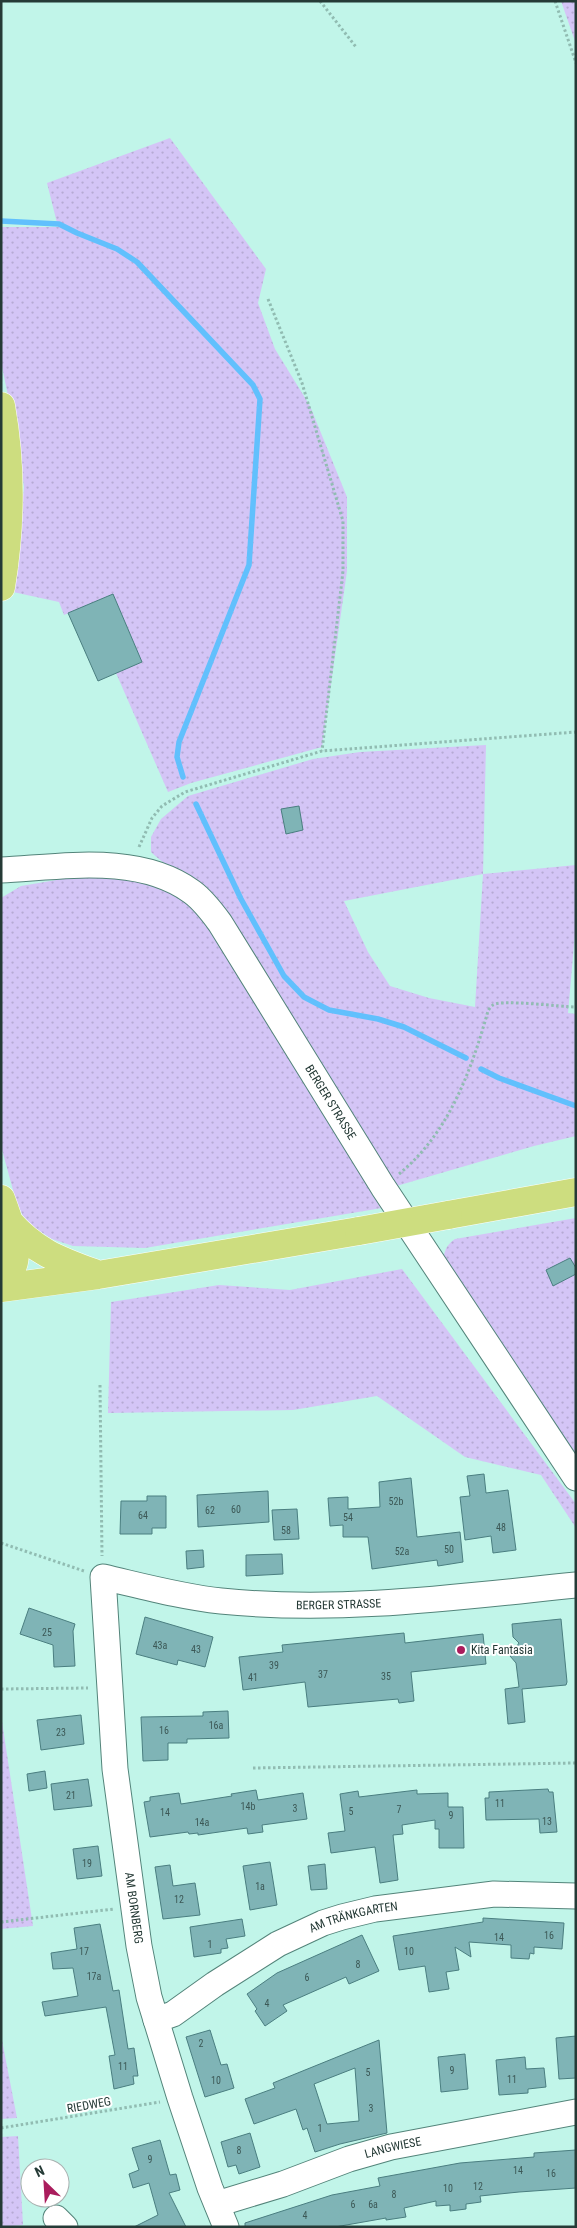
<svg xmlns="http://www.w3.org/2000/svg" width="577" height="2228" viewBox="0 0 577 2228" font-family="'Roboto Condensed',sans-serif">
<defs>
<pattern id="grass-dots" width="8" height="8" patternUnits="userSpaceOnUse" patternTransform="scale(1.25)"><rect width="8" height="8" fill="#d4c5f6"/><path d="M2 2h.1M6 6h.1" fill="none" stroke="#b6aad4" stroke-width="1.8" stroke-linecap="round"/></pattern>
</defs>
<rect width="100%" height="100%" fill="#c1f5e9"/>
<path fill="url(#grass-dots)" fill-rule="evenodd" d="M561 1H576V44Z
M170 138 266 269 258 303 275 349 310 406 347 497V571L322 747 191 783 168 792 116 673 142 662 113 594 64 615 59 602 13 592 24 487 19 448 1 362V227H58L47 183Z
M486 745 483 874 576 865V922L568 1013 576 1014V1136L534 1146 393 1187 230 916C221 904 213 892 200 884 183 873 166 867 151 852V837L161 819 188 796 313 759 360 752ZM483 874 475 1007 429 998 390 986 368 952 344 901Z
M92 874 148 880 189 903 212 931 382 1208 145 1248 73 1246 52 1239 35 1228 23 1216 16 1201 1 1146V898L21 886Z
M576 1218V1456L443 1264C444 1252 445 1246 455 1239Z
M402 1269 576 1504V1528L541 1475 465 1457 377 1396 293 1410 108 1413 111 1302 219 1285 290 1290Z
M1 1715 33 1926 1 1929Z
M1 2035 17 2118 1 2119Z
M18 2136 23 2225 1 2227V2137Z"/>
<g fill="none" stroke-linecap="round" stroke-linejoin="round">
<path stroke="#61c0fd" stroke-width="5.5" d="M1 221 59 224 77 233 117 249 137 262 253 385 260 399 249 565 179 742 177 757 183 777
M196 804 241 899 284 976 304 997 329 1010 378 1019 404 1027 466 1058
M481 1069 499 1078 576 1106"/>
</g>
<path fill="#7fb4b6" stroke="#4a7e80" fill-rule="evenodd" d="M113 594 142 662 98 681 68 613Z
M299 806 303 830 286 834 281 809Z
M570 1258 576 1268V1274L553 1286 546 1270Z
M484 1474 486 1493 508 1490 516 1550 493 1553 491 1536 465 1540 460 1497 470 1496 467 1476Z
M411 1478 417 1537 460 1532 463 1562 438 1566 437 1560 372 1569 368 1537H343V1525L330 1526 328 1498 348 1497V1509L380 1507 379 1482Z
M268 1491 269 1522 198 1527 197 1495Z
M147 1496H166V1528H152V1534H120L121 1501H147Z
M297 1509 299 1539 274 1540 272 1510Z
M203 1550 204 1567 187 1569 186 1551Z
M282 1554 283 1574 246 1576V1555Z
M29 1608 75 1624 73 1631 75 1666 54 1667 53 1645 20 1634Z
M145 1617 213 1637 205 1667 178 1660 177 1665 136 1654Z
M561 1619 567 1682 566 1685 522 1689 525 1722 508 1724 505 1689 519 1687 516 1663 510 1656 519 1643 513 1637 512 1624Z
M404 1633 405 1643 483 1634 486 1664 411 1672 414 1701 399 1703 398 1699 308 1707 305 1682 243 1690 239 1657 283 1652 282 1645Z
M228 1711 229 1738 187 1739V1743H168V1760L143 1761 141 1717 203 1716V1712Z
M81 1715 84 1744 41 1750 37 1720Z
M45 1771 47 1788 29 1791 27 1774Z
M88 1779 92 1806 54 1810 51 1784Z
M548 1789 549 1792H553L557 1832 540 1833 539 1819 486 1820 485 1798H489V1792Z
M256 1790 258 1800 303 1793 307 1819 262 1825 263 1832 248 1834 247 1828 198 1835V1833L189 1834 188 1832 150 1837 144 1802 150 1801V1797L179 1793 181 1804 232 1796 231 1794Z
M417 1790V1794L448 1793V1807H463L464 1848H439V1829H435V1820L402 1825 403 1834 393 1835 398 1880 380 1883 375 1847 331 1853 328 1833 345 1831 340 1794 358 1791 359 1797Z
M98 1846 102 1876 77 1879 73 1849Z
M270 1862 277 1905 250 1910 243 1866Z
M325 1864 327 1889 311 1890 308 1866Z
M170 1865 173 1886 195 1883 200 1915 163 1919 155 1867Z
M483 1918 564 1923 562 1949 534 1947V1954L530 1953 529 1959 511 1958V1945L469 1942 471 1957 455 1947 459 1970 446 1972 449 1989 429 1992 425 1966 399 1970 393 1936 483 1922Z
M242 1919 245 1936 226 1939 228 1948 221 1949V1953L194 1957 190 1927Z
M100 1924 113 1991 119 1990 128 2049 134 2048 138 2076H133L134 2084 114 2089 109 2056 115 2055 106 2007 45 2016 42 2002 78 1996 73 1968 53 1969 51 1953 77 1949 74 1928Z
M362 1935 379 1971 349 1984 346 1977 283 2005 287 2011 265 2026 255 2011 257 2009 247 1994 277 1973Z
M210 2030 221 2065 227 2064 234 2088 205 2097 186 2037Z
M576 2036V2078L559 2079 556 2038Z
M379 2040 387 2133 340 2144 315 2152 307 2128 303 2130 296 2109 254 2124 245 2099 275 2088 273 2083ZM355 2068 359 2121 327 2124 314 2084Z
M465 2054 468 2089 441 2092 438 2057Z
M525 2057 526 2069 544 2068 546 2087 528 2089V2093L499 2095 496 2060Z
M250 2133 260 2167 239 2174 236 2165 228 2167 221 2142Z
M160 2140 170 2175 176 2174 180 2190 169 2193 186 2227H134L158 2215 149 2183 133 2188 129 2174 139 2170 132 2148Z
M576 2150V2188L519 2192 480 2196 481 2202 466 2204V2209L450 2211V2205L436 2206V2201L404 2208 406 2217 386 2220V2218L335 2227H245V2223L332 2195 380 2186 378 2178 460 2163 534 2157V2153Z"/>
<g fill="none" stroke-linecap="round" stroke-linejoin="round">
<g stroke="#53847a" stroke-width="27">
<g id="minor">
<path id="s1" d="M1 870C62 867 139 853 192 892 203 900 212 912 220 923L383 1187 576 1478"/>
<path id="s2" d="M156 2020 173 2014 215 1984 278 1944 323 1923 342 1917 375 1909 494 1894 576 1896"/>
<path id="s3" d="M217 2204 283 2184 349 2159 391 2147 576 2112"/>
<path d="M56 2218 65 2227"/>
<path id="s4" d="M226 2227 210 2188 180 2098 149 1997 139 1946 115 1769 103 1577C142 1586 182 1597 221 1601 339 1613 458 1597 576 1585"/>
</g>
</g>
<g stroke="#fff" stroke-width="29">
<path id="major" d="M1 406C12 467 11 526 1 587
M1 1199C7 1215 18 1245 14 1262 12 1270 7 1276 1 1282
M448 1215 576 1192
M8 1221C34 1251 58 1260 94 1273
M1 1288 98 1275 359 1231"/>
</g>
<path stroke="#91bcb2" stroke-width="3" stroke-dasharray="2.5 2.5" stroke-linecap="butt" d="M320 1 356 47
M555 1 576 63
M268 299 302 383 343 521V571L322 751
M139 847 152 818 162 806 185 792 322 751 576 732
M399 1174C449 1133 471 1071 488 1011 489 1009 491 1006 493 1005 501 999 562 1007 576 1007
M100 1385 102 1556
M1 1543 84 1571
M1 1689 88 1688
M253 1768 576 1763
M1 1922 114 1909
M1 2128 160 2102"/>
<use href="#minor" stroke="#fff" stroke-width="25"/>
<use href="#major" stroke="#cddd7f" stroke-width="28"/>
<g stroke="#fff" stroke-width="29" stroke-linecap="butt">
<path id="major-bridge" d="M359 1231 448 1215"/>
</g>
<use href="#major-bridge" stroke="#cddd7f" stroke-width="28"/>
</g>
<circle fill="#aa1d5d" stroke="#fff" stroke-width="2" cx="461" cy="1650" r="5"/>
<g text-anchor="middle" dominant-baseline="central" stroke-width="4" stroke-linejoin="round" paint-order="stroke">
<g font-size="10" fill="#3c5856">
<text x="396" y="1501">52b</text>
<text x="236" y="1509">60</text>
<text x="210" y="1510">62</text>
<text x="143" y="1515">64</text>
<text x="348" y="1517">54</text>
<text x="501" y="1527">48</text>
<text x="286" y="1530">58</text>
<text x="449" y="1549">50</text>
<text x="402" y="1551">52a</text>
<text x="47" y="1632">25</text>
<text x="160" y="1645">43a</text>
<text x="196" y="1649">43</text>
<text x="274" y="1665">39</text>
<text x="323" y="1674">37</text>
<text x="386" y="1676">35</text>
<text x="253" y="1677">41</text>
<text x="216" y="1725">16a</text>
<text x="164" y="1730">16</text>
<text x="61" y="1732">23</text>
<text x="71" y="1795">21</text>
<text x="500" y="1803">11</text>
<text x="248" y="1806">14b</text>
<text x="295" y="1808">3</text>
<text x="399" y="1809">7</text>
<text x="351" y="1811">5</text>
<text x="165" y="1812">14</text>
<text x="451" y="1815">9</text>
<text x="547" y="1821">13</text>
<text x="202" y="1822">14a</text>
<text x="87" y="1863">19</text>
<text x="260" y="1886">1a</text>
<text x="179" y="1899">12</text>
<text x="549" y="1935">16</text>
<text x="499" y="1937">14</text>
<text x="210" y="1944">1</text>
<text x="84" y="1951">17</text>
<text x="409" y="1951">10</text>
<text x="358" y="1964">8</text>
<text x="94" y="1976">17a</text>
<text x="307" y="1977">6</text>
<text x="267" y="2003">4</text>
<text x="201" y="2043">2</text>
<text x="123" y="2066">11</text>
<text x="452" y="2070">9</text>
<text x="368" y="2072">5</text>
<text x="512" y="2079">11</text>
<text x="216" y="2080">10</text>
<text x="371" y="2108">3</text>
<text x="320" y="2128">1</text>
<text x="239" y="2150">8</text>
<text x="150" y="2159">9</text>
<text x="518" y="2170">14</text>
<text x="551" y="2173">16</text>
<text x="478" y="2186">12</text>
<text x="448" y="2188">10</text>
<text x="394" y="2194">8</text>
<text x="353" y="2204">6</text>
<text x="373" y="2204">6a</text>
<text x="305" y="2215">4</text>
</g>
<g font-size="12" fill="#253a36" stroke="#fff">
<text stroke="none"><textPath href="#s1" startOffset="449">BERGER STRASSE</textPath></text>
<text stroke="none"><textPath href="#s4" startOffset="904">BERGER STRASSE</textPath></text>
<text transform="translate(134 1908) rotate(82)">AM BORNBERG</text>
<text stroke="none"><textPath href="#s2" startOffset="225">AM TRÄNKGARTEN</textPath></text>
<text transform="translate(89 2105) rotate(-10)">RIEDWEG</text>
<text stroke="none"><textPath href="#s3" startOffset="185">LANGWIESE</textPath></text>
</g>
<g font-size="12" fill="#253a36" stroke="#fff" text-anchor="start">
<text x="471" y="1650">Kita Fantasia</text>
</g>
</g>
<rect width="577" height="2228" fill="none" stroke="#253a36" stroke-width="5"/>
<g transform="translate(45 2183) rotate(335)"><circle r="24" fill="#ffffff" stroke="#a8b0af"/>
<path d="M0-4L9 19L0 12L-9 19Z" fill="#aa1d5d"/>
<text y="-8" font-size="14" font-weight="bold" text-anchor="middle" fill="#253a36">N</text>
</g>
</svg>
